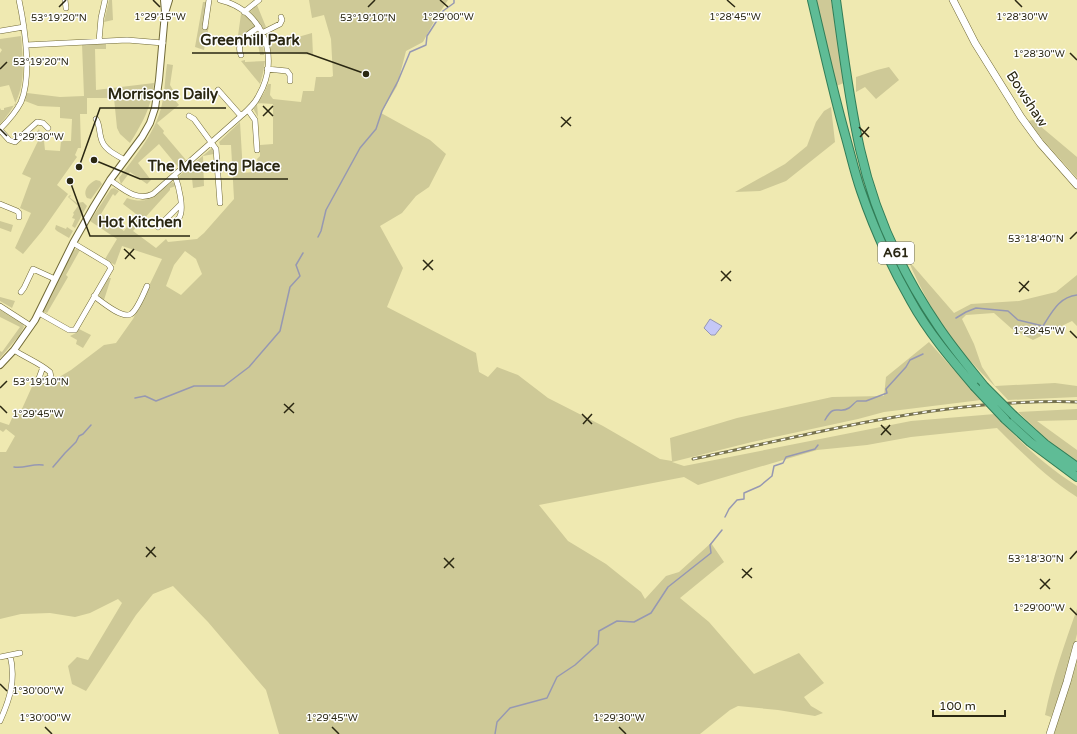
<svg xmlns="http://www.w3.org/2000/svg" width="1077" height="734" viewBox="0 0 1077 734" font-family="'Varela Round',sans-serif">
<rect width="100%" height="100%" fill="#efe9b1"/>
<path fill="#cec997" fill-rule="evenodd" d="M109 0H112L113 20 104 22Z
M309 0H448L436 18 423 42 406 51 397 86 381 113 430 140 446 154 429 187 416 196 402 213 380 226 403 268 387 307 476 353 479 372 488 377 497 367 518 375 548 398 603 426 660 459 672 461 670 438 737 418 832 397 884 396 886 377 929 342 981 400 884 412 858 419 752 442 672 462 684 466 911 421 995 414C1019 442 1046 466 1077 486V497C1047 478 1022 453 997 428L911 437 867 445 817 450 698 485 684 477 539 505 568 541 606 564 641 592 645 599 666 576 679 572 711 543 724 562 680 598 709 622 754 674 799 653 824 683 804 697 811 706 823 713 815 716 778 710 738 706 730 710 700 734H279L266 690 208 622 173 586 153 594 136 615 86 691 72 684 68 666 77 657 88 660 122 603 118 599 90 613 75 617 50 613 21 614 0 619V452H6L15 436 6 429 3 432 0 430V422L9 425 16 409 21 411 35 380 50 386 56 382V379L71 370 104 345 116 343 133 319 162 259 122 246 115 265 105 259 117 239 90 221 111 189 114 188 119 191 115 196 113 194 101 214 124 231 136 214 123 204 127 198C150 206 155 194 172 182L174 183 176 186 170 188V190L133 231 156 248 166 239 168 242 197 239 204 233 234 199 231 145H220L219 142 240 122 243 173 253 172 258 163 257 159 260 156V145L273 144V104L257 103 258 117 254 110V108L264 93 268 84H271L270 95 273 99 301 102 303 91H314L316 77H331L333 76 331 39 324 15 312 18ZM185 251 196 259 202 274 181 295 166 286 174 265Z
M816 0H831L844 83 836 86Z
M203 2H206L204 24 209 26 204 50 195 47Z
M257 5 266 27 260 33 263 44 264 55H260L257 39 237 43 241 14 245 16Z
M312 33 313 55 270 52V45Z
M21 36C24 72 27 96 0 124V108L1 110H4V108L16 105 9 85 0 87V53L2 50 0 48V39Z
M106 43V49H95L96 90 154 83C152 106 142 124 130 143L120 134 117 128 114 98H87V114H80L81 148H78L75 155 77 157 57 185 68 194 42 231 23 254 15 248 31 213 20 208 31 178 22 174 38 141 32 138 39 129 40 132H43L45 150 60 151 61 141H71L72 119 60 118V107L38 106 25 101 27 93 60 97 84 96 82 44Z
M245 60V62L265 61 263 73 260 84 241 61Z
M167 64 173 65 170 85 173 90 169 93 179 105 157 123 164 131 163 133 186 160 178 167 159 144 138 163 151 180 147 184 130 172 121 184 119 178C136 155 156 132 162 104 165 91 165 77 167 64Z
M889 67 899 80 876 99 865 87 856 92V77L877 70Z
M831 107 835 142 786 181 760 191 735 192 785 164 807 146 816 122 824 111Z
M1033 120 1077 157V178L1036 132 1028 121Z
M212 148 214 150V154L203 156 204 186 193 188 192 178 180 179 179 177 180 175Z
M96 180 100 181 102 184 91 199 87 198C82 191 89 183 96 180Z
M70 195 71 196 69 197 77 203 83 202 87 206 75 228 72 226 75 219 72 218 74 214 73 213 78 206 68 197Z
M0 221 13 225 11 232 0 228Z
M56 225 66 229 67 227 73 231 69 238 57 231 55 229Z
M77 249 80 250 66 275 68 277 47 313 44 312V309L73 250Z
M908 260 954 313 971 304 1019 301 1056 292 1077 275V326L1072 321 1033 340 1012 329 994 313 966 315 962 319 974 344 982 367 995 386 1055 383 1077 386V397L1008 400C992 382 974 367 959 348 938 321 921 291 908 260Z
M108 278H111L104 300 100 297 99 295Z
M0 297 15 301 12 308 0 301Z
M0 308 23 324 24 327 19 336 0 358V351L2 352 20 327 0 317Z
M79 329 91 335 83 348 76 344 77 340 70 336 76 333Z
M1077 409V420L1037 421 1077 450V462L1052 444 1018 412Z
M1077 609V634L1075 642 1065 678 1051 717 1045 715C1052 679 1065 643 1077 609Z
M1077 652V734H1054Z"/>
<path fill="#c5c8f7" stroke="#9698b2" d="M710 319 722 326 715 335H711L704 328Z"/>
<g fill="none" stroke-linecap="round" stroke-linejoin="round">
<path stroke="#9698b2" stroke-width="1.5" d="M318 237 321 231 326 210 360 148 376 129 382 111 398 81 410 52 426 45 427 36 443 11 454 3V0
M956 318 966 312 976 308 1008 311 1018 320 1043 326C1052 312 1059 297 1077 295
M135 398 145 396 156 401 194 386H224L249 367 280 331 290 287 300 276 296 265 303 253
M825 420C835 402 838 415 849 408 852 406 854 403 857 401H866L887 393 886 389 906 367 910 360 923 354
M14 467C24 469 33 463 43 465
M53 467 65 453 76 442 79 436 83 434 91 425
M725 517 729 509 737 500 744 499V493L760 486 772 476 774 466 783 463 786 457 815 449 818 445
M495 734 497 722 510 708 547 698 557 677 575 665 598 644 599 631 617 621 634 622 651 613 668 587 711 553 710 545 722 530"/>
<g stroke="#706936" stroke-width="6">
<path id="minor" d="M65 0 66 8
M244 12 259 0
M205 27 209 0
M0 31 24 27
M262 33 280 24 282 20 281 17
M99 41 101 18 105 0
M26 45 127 40 163 43
M241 55C235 42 249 33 259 27
M267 69 287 71 290 75V81
M218 90 241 116
M248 110 255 120 257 150
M189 116 194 119 216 149 220 203
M96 119C100 125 99 132 101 138 103 149 116 155 125 160
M0 129C8 121 16 112 21 102 32 76 25 28 19 0
M0 130 9 140 15 142 37 122 43 123 48 128
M110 180C123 189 137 202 153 194L241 116C248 110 255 104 259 95 281 57 263 10 220 0
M0 204 17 211 19 213V217
M174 222C176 221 178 219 179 218 185 209 178 184 175 176
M158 227 181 204
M21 292 24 288 33 269 55 279
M94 296C102 302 122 319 131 314 137 310 144 293 147 286
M0 306 31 326
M39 313 69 330H75L111 268 108 264 73 243
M14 350C26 358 40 363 50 372L51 377 43 381 39 378 43 367
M0 657 20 653
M0 721C10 699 16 679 10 655"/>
</g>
<g stroke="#706936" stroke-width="8">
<path id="tertiary" d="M164 0 165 12
M0 365 14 350 35 320 73 243 94 206 110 180 142 137 150 123 155 108 159 80 165 13 169 0"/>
</g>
<g stroke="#706936" stroke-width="8">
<path id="secondary" d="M953 0 975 43 1021 117 1040 143 1077 185
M1050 734 1067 682 1077 645"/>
</g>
<g stroke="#327d57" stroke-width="10">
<path id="trunk" d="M812 0C823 46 833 92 846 138 851 156 855 174 861 191 874 229 891 266 911 301 928 332 951 359 974 386
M836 0C843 50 849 100 860 149 874 212 902 273 938 326 952 347 968 366 984 386
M1014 416 1045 444 1077 467
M1005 419 1030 442 1077 477"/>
</g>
<use href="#minor" stroke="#fff" stroke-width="5"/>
<use href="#tertiary" stroke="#fff" stroke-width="6"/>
<use href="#secondary" stroke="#fff" stroke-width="7"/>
<use href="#trunk" stroke="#5fbc96" stroke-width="8"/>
<g stroke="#76724f" stroke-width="3">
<path id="rail" d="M693 459C789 439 885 414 983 405 1014 403 1046 400 1077 402"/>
</g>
<use href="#rail" stroke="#fff" stroke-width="1.5" stroke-dasharray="4.5" stroke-linecap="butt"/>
<g stroke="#327d57" stroke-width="10" stroke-linecap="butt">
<path id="trunk-bridge" d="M974 386 1005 419
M984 386 1014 416"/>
</g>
<use href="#trunk-bridge" stroke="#5fbc96" stroke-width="8"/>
</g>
<path fill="none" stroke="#2a2712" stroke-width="1.5" d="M153 0 160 7M440 0 448 7M727 0 735 7M1015 0 1022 7M59 7 66 0M368 7 375 0M1070 53 1077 60M0 69 7 62M263 106 273 116M263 116 273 106M561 117 571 126M561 127 571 117M859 127 869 137M0 129 7 136M860 137 869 127M1070 239 1077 232M124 249 135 259M125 259 134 249M423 260 433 270M423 270 433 260M721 271 731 281M721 281 731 271M1019 282 1029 291M1019 292 1029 281M1070 331 1077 338M0 388 7 381M284 404 294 413M0 406 7 413M284 413 294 403M582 414 592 424M583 424 592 414M881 425 891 435M881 435 890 425M146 547 156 557M146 557 155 547M444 558 454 568M1070 559 1077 551M444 568 454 558M742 569 752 578M742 578 752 568M1040 579 1050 589M1040 589 1050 579M1070 608 1077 615M0 684 7 691M45 727 52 734M332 727 339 734M619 727 626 734"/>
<g text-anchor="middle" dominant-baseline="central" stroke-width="3" stroke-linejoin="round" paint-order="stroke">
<rect fill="#fff" stroke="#6a6859" stroke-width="1" x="878" y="242" width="36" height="22" rx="3"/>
<g font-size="13" font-weight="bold" fill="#2a2712">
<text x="896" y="253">A61</text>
</g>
<g font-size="14" fill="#2a2712" stroke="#fff">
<text transform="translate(1027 99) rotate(57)">Bowshaw</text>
</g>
</g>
<g font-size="10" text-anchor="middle" fill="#2a2712" stroke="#fff" stroke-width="3" stroke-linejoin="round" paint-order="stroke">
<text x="160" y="20">1°29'15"W</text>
<text x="448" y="20">1°29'00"W</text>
<text x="735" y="20">1°28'45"W</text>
<text x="1022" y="20">1°28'30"W</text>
<text x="59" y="21">53°19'20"N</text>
<text x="368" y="21">53°19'10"N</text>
<text x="1039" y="57">1°28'30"W</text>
<text x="41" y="65">53°19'20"N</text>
<text x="38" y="140">1°29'30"W</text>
<text x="1036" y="242">53°18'40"N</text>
<text x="1039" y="334">1°28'45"W</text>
<text x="41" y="385">53°19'10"N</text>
<text x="38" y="417">1°29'45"W</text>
<text x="1036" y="562">53°18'30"N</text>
<text x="1039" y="611">1°29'00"W</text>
<text x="38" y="694">1°30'00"W</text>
<text x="45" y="721">1°30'00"W</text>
<text x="332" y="721">1°29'45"W</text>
<text x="619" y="721">1°29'30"W</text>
</g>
<path fill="none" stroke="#2a2712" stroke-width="1.5" d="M366 74L307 53H192M79 167L100 108H226M94 160L140 179H288M70 181L90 236H190"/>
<g fill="#2a2712" stroke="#fff" stroke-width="1.5">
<circle cx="366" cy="74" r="4"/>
<circle cx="79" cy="167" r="4"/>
<circle cx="94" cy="160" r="4"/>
<circle cx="70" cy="181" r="4"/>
</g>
<g font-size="15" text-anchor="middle" font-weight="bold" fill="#2a2712" stroke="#fff" stroke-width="3" stroke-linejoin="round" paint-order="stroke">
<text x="250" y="45">Greenhill Park</text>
<text x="163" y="99">Morrisons Daily</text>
<text x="214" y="171">The Meeting Place</text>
<text x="140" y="227">Hot Kitchen</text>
</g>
<path d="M933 710v6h72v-6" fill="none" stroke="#2a2712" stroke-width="2"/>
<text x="939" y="710" font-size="12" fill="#2a2712" stroke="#ffffff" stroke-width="3" paint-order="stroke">100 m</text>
</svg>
